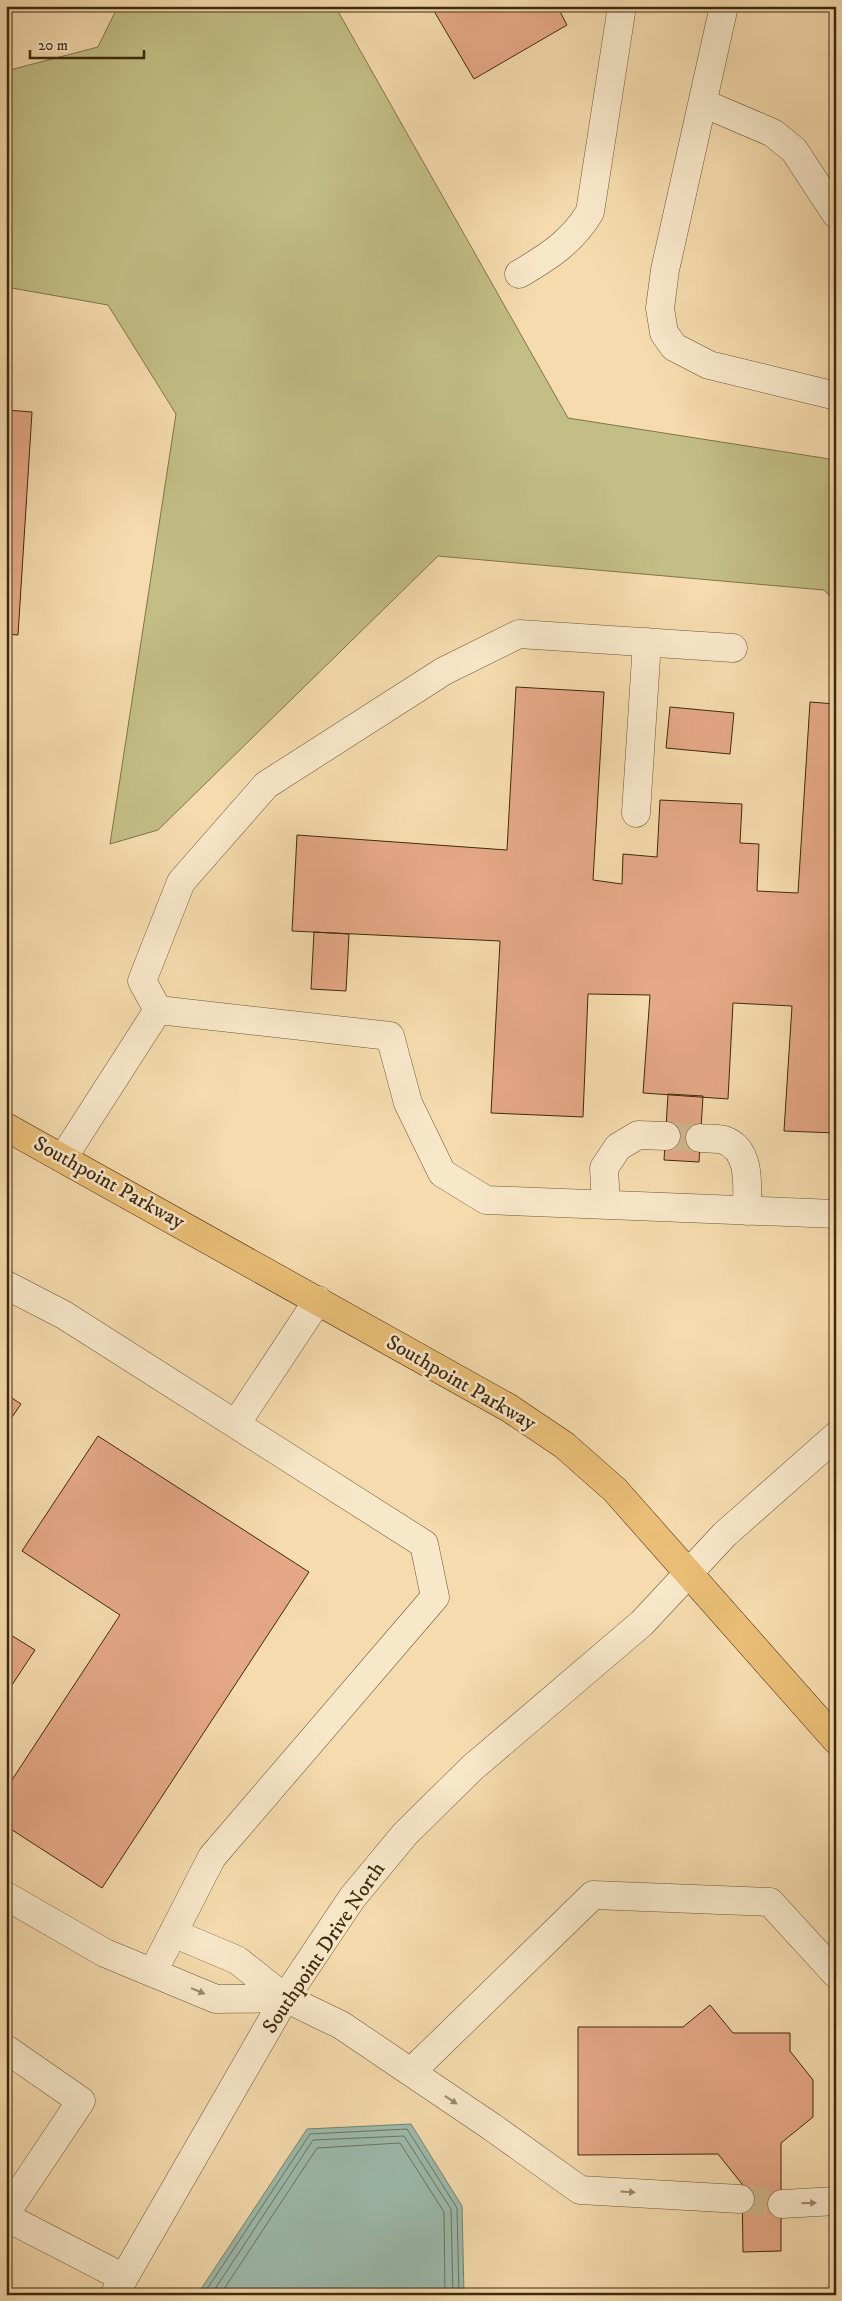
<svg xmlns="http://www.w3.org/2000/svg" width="842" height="2301" viewBox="0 0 842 2301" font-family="'IM FELL DW Pica',serif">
<rect width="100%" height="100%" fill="#f5dbad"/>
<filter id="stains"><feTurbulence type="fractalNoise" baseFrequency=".004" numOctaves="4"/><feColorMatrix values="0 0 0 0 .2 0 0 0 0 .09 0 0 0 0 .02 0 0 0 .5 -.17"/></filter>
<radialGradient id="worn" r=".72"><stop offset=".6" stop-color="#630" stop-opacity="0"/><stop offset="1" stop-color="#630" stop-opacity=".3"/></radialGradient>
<path fill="#c2be85" stroke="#80744a" d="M118 6H335L568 418 836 460V603L824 590 438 556 158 830 110 844 176 414 108 305 6 287V71L98 47Z"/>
<path fill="#9cbbae" stroke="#77816e" d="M411 2124 462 2206 464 2295H197L307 2129Z"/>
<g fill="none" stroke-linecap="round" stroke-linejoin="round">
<path stroke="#6e725e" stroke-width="1" d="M203 2295 310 2134 407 2129 457 2208 459 2295
M211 2295 313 2140 404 2136 451 2209 453 2295
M220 2295 317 2148 400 2143 444 2212 445 2295"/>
</g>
<path fill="#e5a886" stroke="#3f290f" d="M431 6H557L567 25 474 79Z
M6 410 32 412 18 635 6 634Z
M516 687 604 692 593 880 622 884 623 854 657 857 660 800 742 804 740 843 759 844 757 891 798 893 810 702 836 704V1133L784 1131 792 1006 733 1003 728 1099 643 1093 650 995 588 994 583 1117 491 1113 500 941 292 931 297 835 507 850Z
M670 707 734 713 730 754 666 748Z
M314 932 349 934 346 991 311 989Z
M668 1094 703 1096 699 1162 664 1160Z
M6 1394 21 1404 6 1426Z
M98 1436 309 1572 102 1888 6 1826V1789L120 1615 22 1551Z
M6 1632 35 1650 6 1694Z
M710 2005 733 2033H790V2051L813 2080V2117L781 2143V2251L743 2252 742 2184 718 2154 578 2155V2027H683Z"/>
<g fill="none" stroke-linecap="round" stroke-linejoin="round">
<path stroke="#d1b78d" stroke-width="28" stroke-dasharray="28 14" stroke-linecap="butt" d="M666 1136 700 1138
M740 2199 782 2204"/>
<g stroke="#6c5636" stroke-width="29">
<path id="minor" d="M724 6 665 270 660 308 664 333 674 347 709 365 836 396
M703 103 773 133 794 150 836 214
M519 274C548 257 572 242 590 212L622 6
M733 648 519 634 444 671 266 785 181 882 142 981 158 1010 390 1036 408 1103 442 1173 486 1200 836 1214
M636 813 647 642
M700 1138C707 1139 717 1138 724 1140 752 1150 747 1187 747 1211
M63 1158 158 1010
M606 1205 604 1168 618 1147 638 1135 666 1136
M6 1285 64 1315 424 1544 435 1597 212 1857 153 1972
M236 1424 318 1300
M6 1896 105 1953 216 1999 285 1998
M173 1933 237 1960 285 1998 341 2025 492 2127 580 2190 740 2199
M6 2049 81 2101 6 2213
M411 2072 593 1895 770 1902 836 1974
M782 2204 836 2201
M6 2217 124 2278
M114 2295 285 1998 352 1898 405 1834 472 1768 642 1623 725 1534 836 1436"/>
</g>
<g stroke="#3f290f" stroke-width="29">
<path id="major" d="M6 1127 509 1408 564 1445 615 1490 836 1740"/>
</g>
<use href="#minor" stroke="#f8e8ca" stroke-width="28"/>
<use href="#major" stroke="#eabe76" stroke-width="28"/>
</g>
<defs><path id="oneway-solid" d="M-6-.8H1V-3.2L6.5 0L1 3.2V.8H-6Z" transform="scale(1.25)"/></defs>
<g fill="#9c886c">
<use href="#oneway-solid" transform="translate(198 1991) rotate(23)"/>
<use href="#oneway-solid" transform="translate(451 2100) rotate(34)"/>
<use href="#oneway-solid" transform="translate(628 2192) rotate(3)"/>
<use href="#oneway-solid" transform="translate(809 2203) rotate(-2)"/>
</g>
<g text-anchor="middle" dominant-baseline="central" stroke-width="5" stroke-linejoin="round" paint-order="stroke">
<g font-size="21" fill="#3f290f" stroke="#f8e8ca">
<text transform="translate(109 1183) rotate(29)">Southpoint Parkway</text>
<text transform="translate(461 1383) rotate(30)">Southpoint Parkway</text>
<text transform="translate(324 1948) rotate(-56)">Southpoint Drive North</text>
</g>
</g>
<rect width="842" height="2301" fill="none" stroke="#f5dbad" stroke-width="25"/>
<rect x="8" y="8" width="827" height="2286" fill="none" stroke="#3f290f" stroke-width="2.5"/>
<rect x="12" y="12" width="817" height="2276" fill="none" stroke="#3f290f"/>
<path d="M30 50v8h114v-8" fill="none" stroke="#3f290f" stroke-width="2.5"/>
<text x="38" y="50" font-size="15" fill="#3f290f" stroke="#f8e8ca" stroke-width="4" paint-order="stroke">20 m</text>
<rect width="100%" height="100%" filter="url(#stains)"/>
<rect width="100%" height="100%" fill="url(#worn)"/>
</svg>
